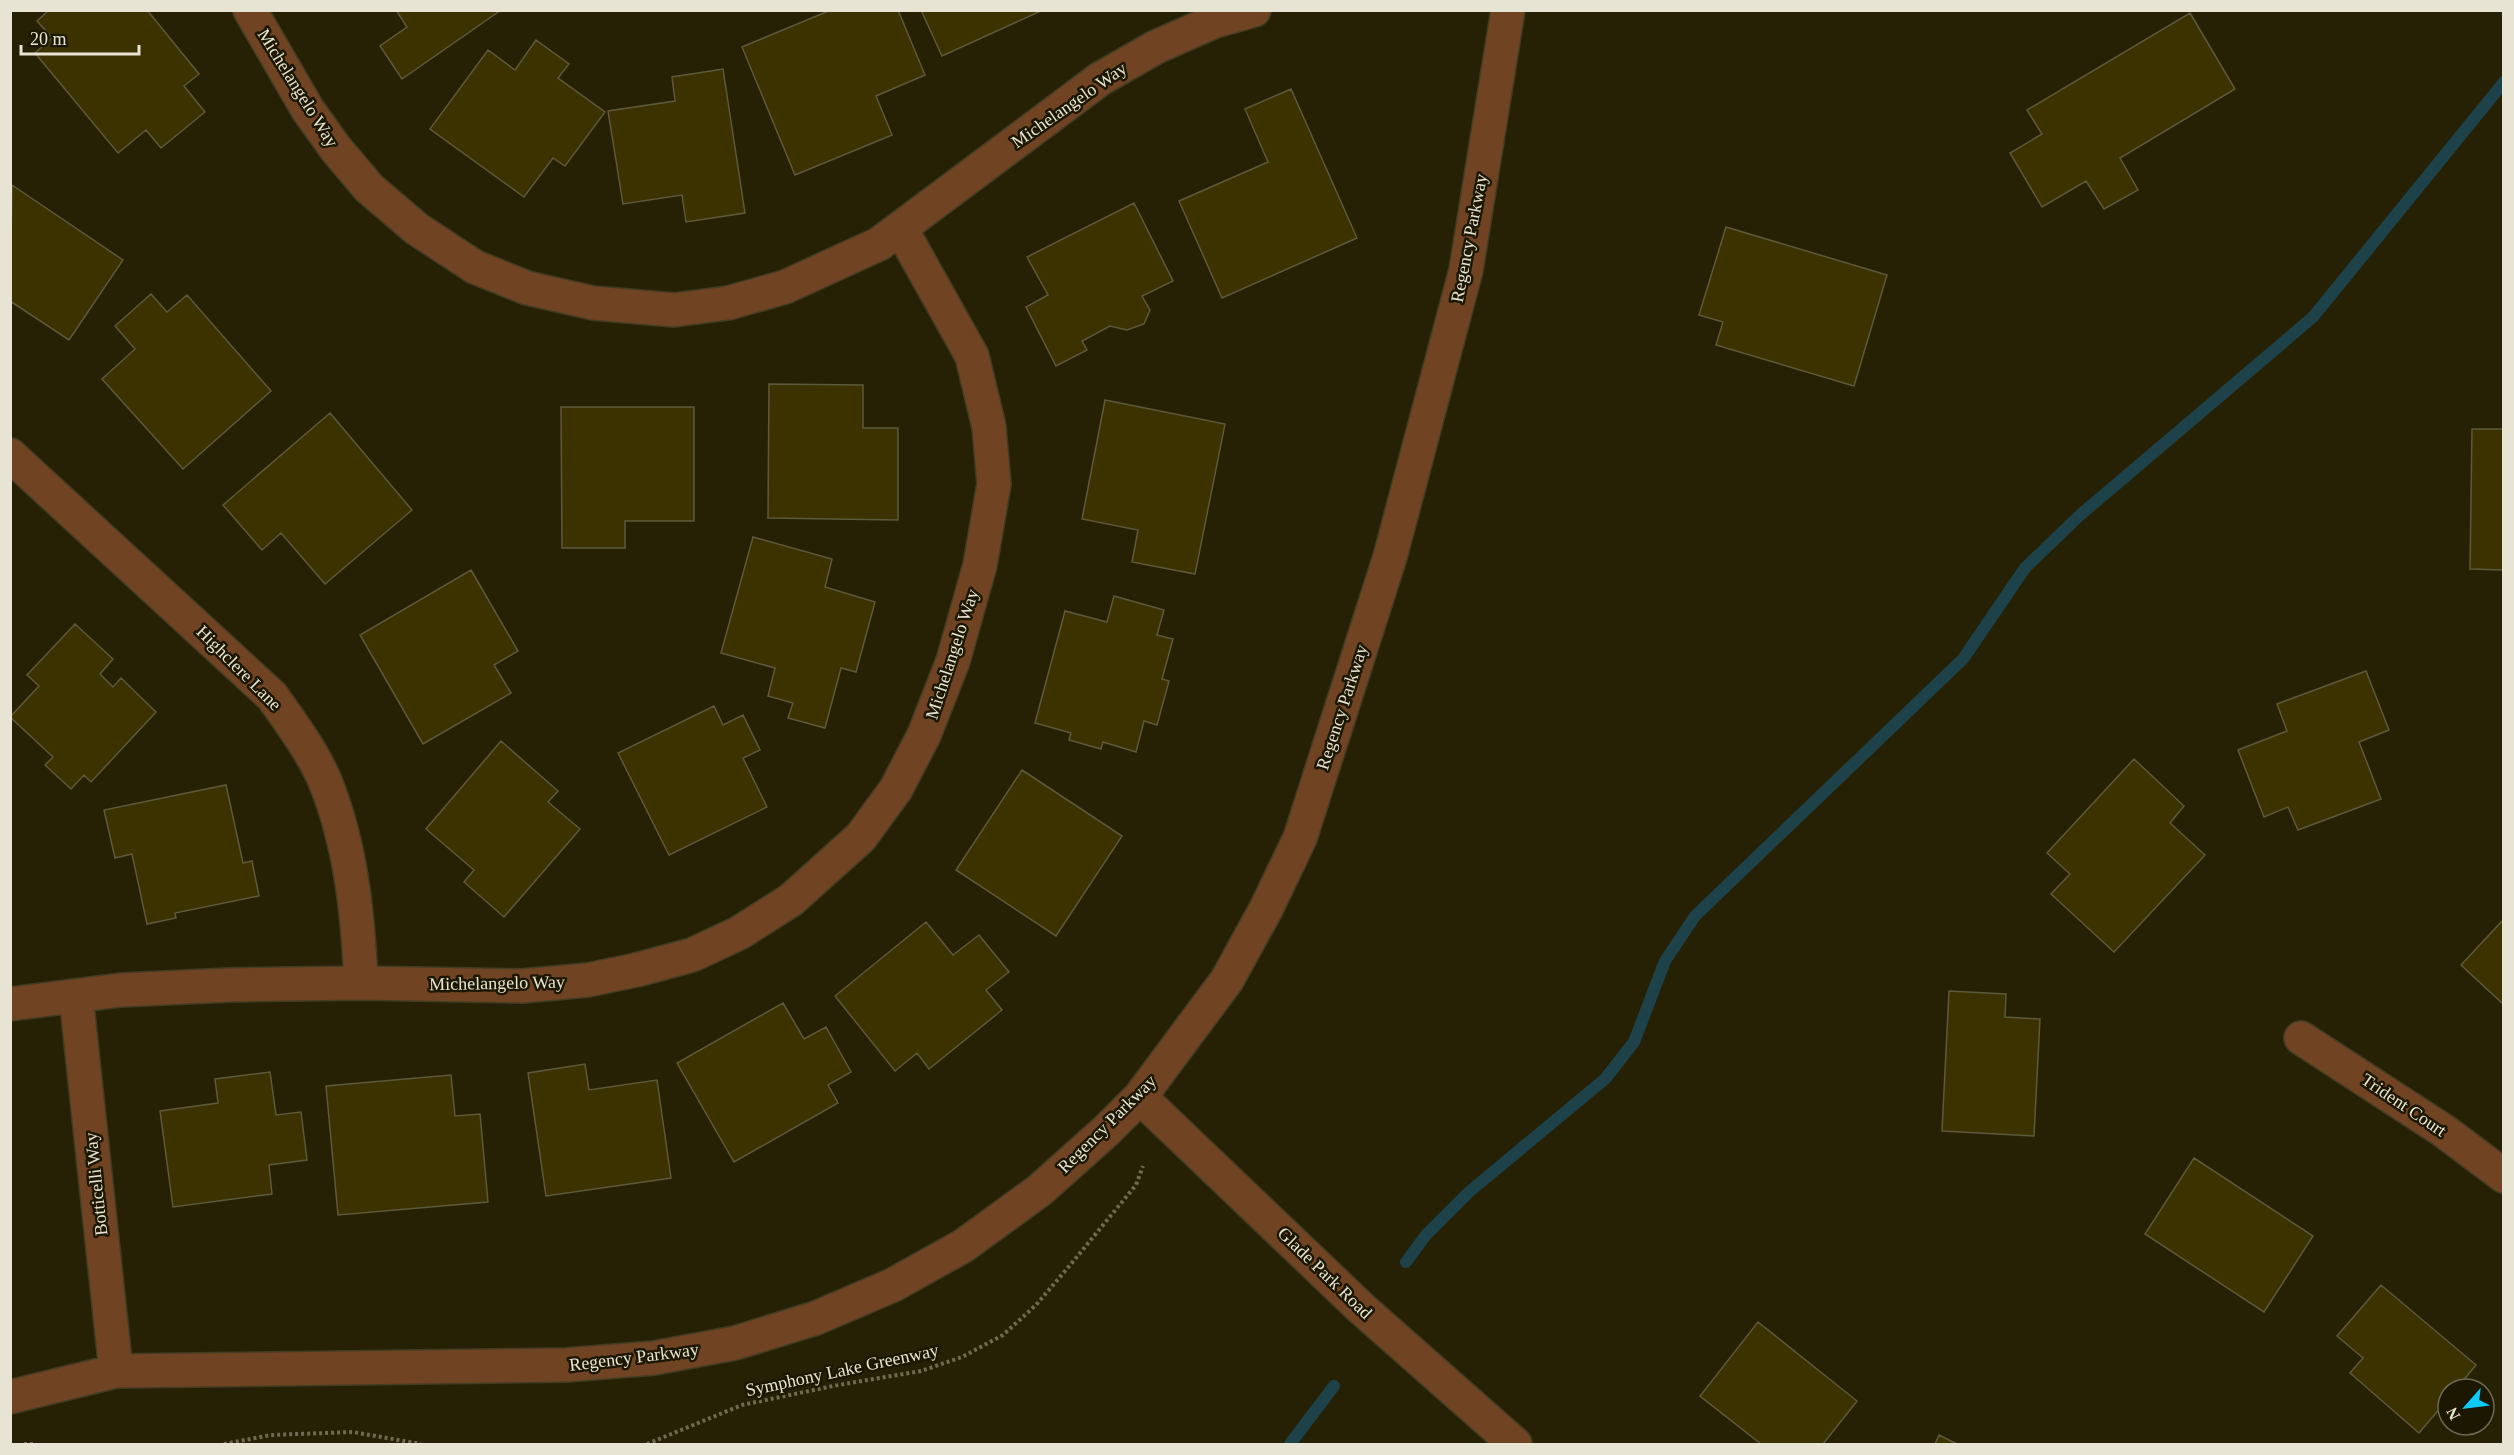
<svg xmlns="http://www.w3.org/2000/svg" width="2514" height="1455" viewBox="0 0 2514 1455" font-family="Georgia,serif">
<rect width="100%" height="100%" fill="#262105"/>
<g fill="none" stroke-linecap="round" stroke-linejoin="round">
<path stroke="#1d424a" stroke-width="12" d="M1406 1262 1426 1235 1469 1192 1605 1079 1634 1042 1665 961 1695 916 1963 659 2025 568 2079 516 2313 317 2504 82
M1290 1444 1334 1386"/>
</g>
<path fill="#3b3200" stroke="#5e593b" stroke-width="1.5" d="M49 10H147L199 74 184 86 205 112 161 148 146 130 118 153 35 53 52 38 37 21Z
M396 10H501L402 79 380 46 407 27Z
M831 10H898L925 75 876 96 892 135 795 175 742 47Z
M921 10H1043L942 56Z
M2190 13 2235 89 2120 158 2138 190 2104 209 2086 181 2042 207 2010 153 2042 134 2027 110Z
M536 40 569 64 558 78 605 112 565 166 553 158 524 197 430 129 488 50 515 70Z
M723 69 745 213 686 222 682 195 623 204 608 111 675 101 672 77Z
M1291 89 1357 238 1222 298 1179 201 1268 162 1245 109Z
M12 185 123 260 69 340 10 301Z
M1134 203 1173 281 1142 296 1150 310 1144 324 1127 330 1110 326 1082 341 1087 350 1056 366 1026 307 1048 295 1027 257Z
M1726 227 1887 275 1854 386 1716 345 1723 322 1699 315Z
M151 294 167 312 187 295 271 391 183 469 102 379 135 349 115 326Z
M769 384 863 385V428H898V520L768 518Z
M1105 400 1225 424 1195 574 1132 562 1138 530 1082 519Z
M561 407H694V521H625V548H562Z
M330 413 412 510 325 584 281 533 262 550 223 505Z
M2472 429H2504V570L2470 569Z
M753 537 832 559 825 587 875 602 856 672 841 668 825 728 788 718 793 703 768 696 775 668 721 653Z
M471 570 518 651 494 665 511 693 423 744 360 635Z
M1114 596 1164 610 1157 635 1173 639 1162 679 1169 681 1157 725 1144 721 1136 752 1103 742 1101 749 1069 740 1071 733 1035 723 1065 611 1107 622Z
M75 624 113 659 100 674 113 687 121 678 156 712 91 782 84 775 71 789 45 765 53 757 10 717 39 686 27 675Z
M2366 671 2389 730 2359 742 2381 799 2298 830 2288 807 2264 817 2238 750 2287 731 2277 704Z
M714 706 723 725 743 715 760 750 743 758 767 807 669 855 618 753Z
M501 741 558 791 548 802 580 829 504 917 464 882 474 870 426 829Z
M2134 759 2184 806 2170 823 2205 855 2114 952 2051 894 2070 874 2047 853Z
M1022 770 1122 836 1056 936 956 870Z
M226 785 243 863 252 861 259 896 175 913 176 918 147 924 132 854 115 858 104 810Z
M2504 919V1004H2503L2461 965Z
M926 922 953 955 979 935 1009 972 986 990 1002 1010 929 1069 917 1053 895 1071 835 996Z
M1949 991 2006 994 2005 1017 2040 1019 2034 1136 1942 1131Z
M783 1003 804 1039 826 1027 851 1072 828 1085 838 1103 734 1162 677 1063Z
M585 1064 589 1090 657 1080 671 1178 546 1196 528 1073Z
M270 1072 276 1115 301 1112 307 1160 269 1165 272 1194 173 1207 160 1111 218 1103 215 1079Z
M451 1075 455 1116 480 1114 488 1202 338 1215 326 1086Z
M2194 1158 2313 1236 2264 1312 2145 1234Z
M2381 1285 2476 1365 2456 1389H2448V1399L2419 1433 2350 1373 2363 1358 2337 1336Z
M1758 1322 1857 1401 1823 1444H1761L1700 1396Z
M1939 1435 1957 1444H1935Z"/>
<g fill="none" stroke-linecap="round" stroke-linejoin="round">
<g stroke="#413c22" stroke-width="36">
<path id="minor" d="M250 10 308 110 336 149 369 188 417 229 475 267 527 288 593 303 674 310 728 303 785 287 879 244 1100 79 1156 47 1215 21 1254 10
M10 455 272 696C291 723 312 751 325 781 351 845 358 915 361 983
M76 996 116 1371
M10 1004 121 990 229 985 361 983 522 986 588 980 636 970 692 955 739 933 791 900 861 837 896 789 924 735 953 661 980 565 994 484 989 427 972 356 901 229
M2301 1038 2444 1131 2504 1176
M1140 1097 1361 1308 1515 1444
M10 1397 116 1371 566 1365 654 1358 735 1343 816 1318 893 1285 963 1246 1040 1190 1107 1130 1140 1097 1227 980 1266 909 1300 838 1390 557 1466 270 1508 10"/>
</g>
<path stroke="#6f6b53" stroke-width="4" stroke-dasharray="3 3" stroke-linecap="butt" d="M24 1444H33
M224 1444 271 1435 353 1432 421 1444
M647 1444 742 1405 833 1386 921 1371 962 1357 1003 1335 1036 1305 1071 1264 1136 1185 1143 1166"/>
<use href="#minor" stroke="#704323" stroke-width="33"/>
</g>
<g text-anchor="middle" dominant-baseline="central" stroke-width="5" stroke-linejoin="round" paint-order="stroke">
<g font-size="18" fill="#e7e4d3" stroke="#1c1700">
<text transform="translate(298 88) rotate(58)">Michelangelo Way</text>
<text transform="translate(1069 105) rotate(-35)">Michelangelo Way</text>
<text transform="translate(1469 238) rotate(-79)">Regency Parkway</text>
<text transform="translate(952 654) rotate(-72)">Michelangelo Way</text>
<text transform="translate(239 668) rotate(45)">Highclere Lane</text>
<text transform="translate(1342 707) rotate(-72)">Regency Parkway</text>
<text transform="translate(497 983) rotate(-1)">Michelangelo Way</text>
<text transform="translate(2404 1105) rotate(34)">Trident Court</text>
<text transform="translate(1107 1124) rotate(-45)">Regency Parkway</text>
<text transform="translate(96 1184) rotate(-96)">Botticelli Way</text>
<text transform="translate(1325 1273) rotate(44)">Glade Park Road</text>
<text transform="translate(634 1357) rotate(-7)">Regency Parkway</text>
<text transform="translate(842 1370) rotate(-12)">Symphony Lake Greenway</text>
</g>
</g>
<rect width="2514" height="1455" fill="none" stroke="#e7e4d3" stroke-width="24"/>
<g transform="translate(2466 1407) rotate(242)"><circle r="28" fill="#1c1700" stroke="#6d6954" stroke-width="1.5"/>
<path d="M0-4.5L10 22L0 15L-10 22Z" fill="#0dcafa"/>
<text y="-9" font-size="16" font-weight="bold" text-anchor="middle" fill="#e7e4d3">N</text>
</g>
<path d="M21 45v9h118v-9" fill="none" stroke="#e7e4d3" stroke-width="3"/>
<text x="30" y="45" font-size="18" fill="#e7e4d3" stroke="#1c1700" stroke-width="4.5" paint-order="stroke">20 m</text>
</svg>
